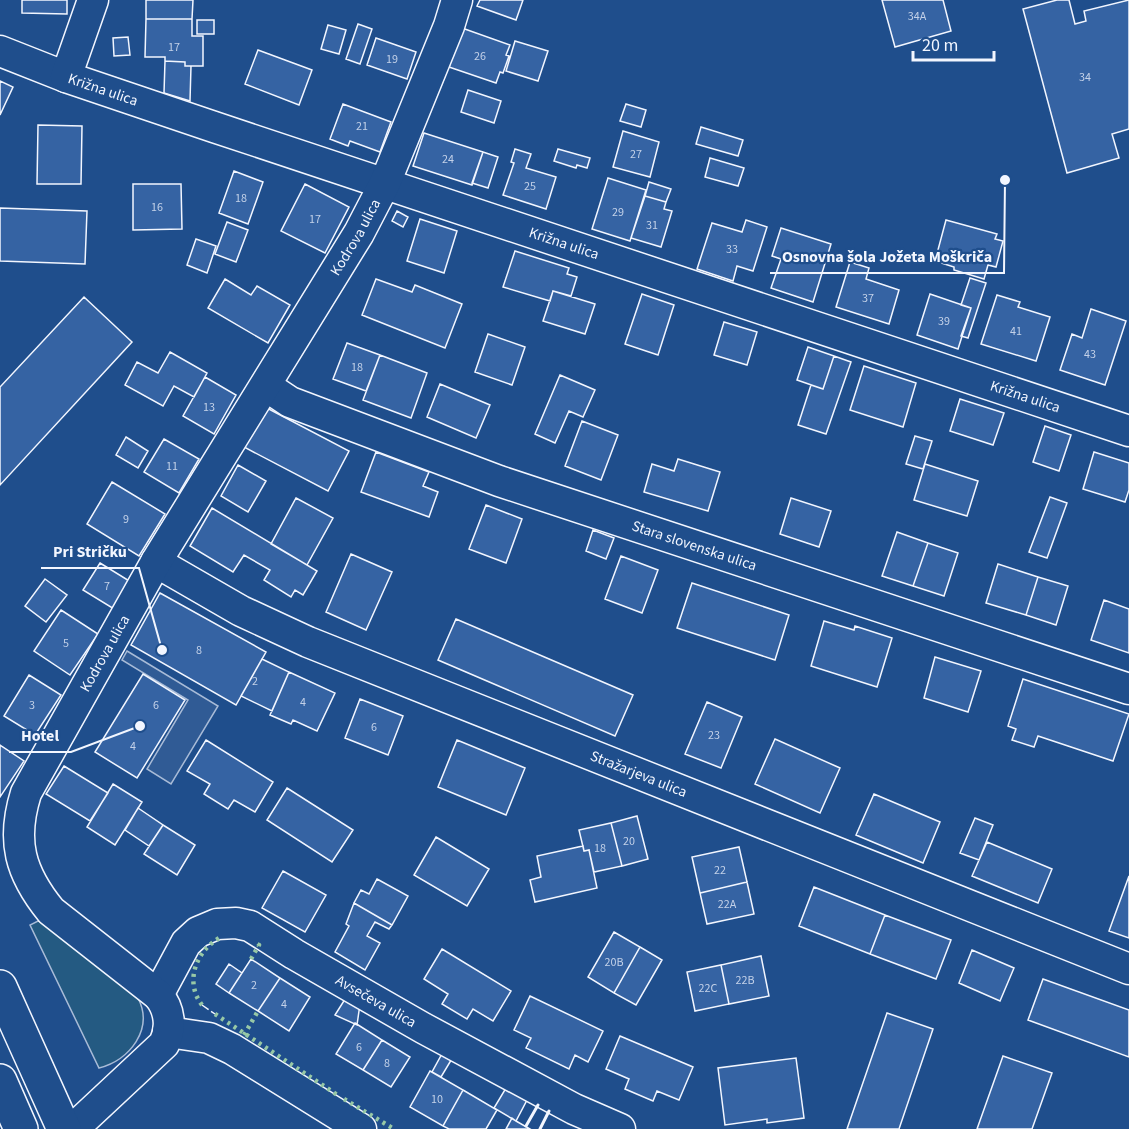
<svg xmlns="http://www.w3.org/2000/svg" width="1129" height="1129" viewBox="0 0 1129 1129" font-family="'Source Sans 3',sans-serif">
<rect width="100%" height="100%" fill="#1f4e8c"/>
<path fill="#245a82" stroke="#a8bbd7" stroke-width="1.5" d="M38 921 48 924 138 998C154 1029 130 1060 99 1068L30 925Z"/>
<path fill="#305b95" stroke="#a8bbd7" stroke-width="1.5" d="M127 651 218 706 171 784 147 769 188 700 122 660Z"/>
<path fill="#3563a3" stroke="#f2f6ff" stroke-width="1.5" d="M22 0H67V14L22 13Z
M146 0H193L192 19H146Z
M480 0H523L516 20 477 6Z
M882 0H943L951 31 895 47Z
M1057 0H1069L1075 24 1086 21 1084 11 1129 0V129L1112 134 1119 158 1067 173 1023 9Z
M146 19H192V36H203V66H185V62L165 61V57H145Z
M197 20H214V34H197Z
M358 24 372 29 360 64 346 59Z
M328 25 346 30 339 54 321 49Z
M462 28 510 45 506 55 509 56 503 73 500 72 496 83 449 67Z
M128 37 130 55 114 56 113 38Z
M376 38 416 52 407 79 367 65Z
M515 41 548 51 538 81 506 71Z
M258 50 312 70 299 105 245 84Z
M165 61 185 62V66H191L190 101 164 93Z
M0 81 13 87 0 115Z
M468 90 501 101 494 123 461 112Z
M343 104 391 122 380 152 350 141 348 146 330 139Z
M626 104 646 110 641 127 620 121Z
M38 125 82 126 81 184H37Z
M701 127 743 140 738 156 696 144Z
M623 131 659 142 650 177 613 167Z
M424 133 483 152 472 185 413 166Z
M515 149 531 154 526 168 556 177 546 209 503 195 514 163 511 162Z
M558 149 590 158 587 168 577 165 576 168 554 161Z
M483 152 498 157 488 188 472 183Z
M710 158 744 168 738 186 705 177Z
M234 171 263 182 248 224 219 213Z
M608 178 646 190 630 241 592 229Z
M649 182 671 189 666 202 645 196Z
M133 184H181L182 229 133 230Z
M305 184 349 207 325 253 281 231Z
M645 196 666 202 664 209 672 211 661 247 631 238Z
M0 208 87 211 85 264 0 261Z
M397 211 408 217 403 227 392 221Z
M420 219 457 231 444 273 407 261Z
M746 220 767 227 753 271 737 266 733 281 697 269 712 223 742 232Z
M946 220 997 234 995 239 1003 241 996 267 988 265 984 279 954 270V267L935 261Z
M227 222 248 230 236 262 215 254Z
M781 228 831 244 813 302 771 288 781 259 772 256Z
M196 239 216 246 207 273 187 265Z
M515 251 569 268 567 274 577 277 571 296 553 291 550 301 503 287Z
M850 262 869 268 866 279 899 290 889 324 836 307Z
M970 278 986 283 968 338 961 336 971 308 961 305Z
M225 279 251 295 257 286 290 305 268 343 208 308Z
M376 279 412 292 415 285 462 304 445 348 362 315Z
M553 291 595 304 585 334 543 321Z
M642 294 674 305 658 355 625 344Z
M930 294 971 308 958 349 917 335Z
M997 295 1020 302 1018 307 1050 317 1036 361 981 344Z
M84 297 132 342 0 485V387Z
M1091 309 1126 321 1105 385 1060 370 1072 334 1082 338Z
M724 322 757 332 747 365 714 355Z
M488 334 525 347 512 385 475 372Z
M347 343 380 355 366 391 333 379Z
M808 347 834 356 823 389 797 380Z
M170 352 207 373 194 397 174 386 163 406 125 385 137 362 158 373Z
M380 355 427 373 411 418 363 400Z
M834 356 851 362 826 434 798 425 811 385 823 389Z
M864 366 916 383 903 427 850 410Z
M560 375 595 390 583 417 569 411 555 443 535 434Z
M205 377 236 395 214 434 183 416Z
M440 384 490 405 476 438 427 417Z
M960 399 1004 413 993 445 950 431Z
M265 407 349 451 328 491 244 447Z
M582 421 618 435 601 480 565 466Z
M1045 426 1071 435 1059 471 1033 462Z
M915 436 932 441 923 469 906 464Z
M126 437 148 451 138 468 116 455Z
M164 439 199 459 179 493 144 472Z
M376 452 429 472 423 486 438 492 429 517 361 492Z
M1094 452 1129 463V490L1125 502 1083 489Z
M678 459 720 472 708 511 644 492 652 464 674 471Z
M925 464 978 481 967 516 914 500Z
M238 465 266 481 248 512 221 496Z
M112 482 165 514 139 556 87 524Z
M1050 497 1067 503 1047 558 1029 552Z
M296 498 333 518 307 565 271 544Z
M791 498 831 511 819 547 780 534Z
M486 505 522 519 506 563 469 549Z
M212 508 317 571 303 595 295 590 291 597 264 580 270 570 244 555 233 572 190 546Z
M593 530 614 538 606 559 586 551Z
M897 532 928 543 913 586 882 576Z
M928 543 958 553 944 596 913 586Z
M351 554 392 572 366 630 326 612Z
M621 556 658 570 642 613 605 599Z
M100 563 131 582 114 609 83 590Z
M998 564 1038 577 1026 615 986 603Z
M1038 577 1068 586 1056 625 1026 615Z
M45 579 67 595 46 622 25 606Z
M692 583 789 615 775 660 677 628Z
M160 593 266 652 236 705 131 645Z
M1104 600 1129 609V653L1091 640Z
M61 610 98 634 70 675 34 651Z
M456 619 633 695 615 736 438 660Z
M824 621 854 630 855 626 892 638 877 687 811 666Z
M935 657 981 671 968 712 924 698Z
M262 659 289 672 272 711 241 696Z
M289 672 335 693 317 731 293 720 291 724 270 715Z
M143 674 185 700 137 778 95 752Z
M29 675 61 695 35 735 4 716Z
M1023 679 1129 714 1113 761 1038 736 1034 747 1012 740 1016 729 1008 726Z
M360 699 403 716 388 755 345 738Z
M707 702 742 717 721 768 685 754Z
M775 739 840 768 820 813 755 784Z
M206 740 273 782 255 812 234 800 228 809 204 794 210 784 187 771Z
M457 740 525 768 506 815 438 787Z
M0 745 24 761 0 797Z
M64 766 108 793 90 821 46 794Z
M113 784 142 802 115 845 87 827Z
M287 788 353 830 332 862 267 820Z
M874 794 940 822 923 863 856 835Z
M138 808 163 825 149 846 125 830Z
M637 816 648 859 622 866 611 823Z
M975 818 993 825 979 860 960 853Z
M611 823 622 866 594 872 589 850 584 851 579 830Z
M163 825 195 845 177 875 144 854Z
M436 837 489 869 467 906 414 875Z
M987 842 1052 869 1038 903 972 876Z
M583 846 584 851 589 850 597 888 535 902 530 880 541 877 537 856Z
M739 847 747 882 700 893 692 857Z
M283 871 326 895 305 932 262 908Z
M1129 876V938L1109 931Z
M377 879 408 896 392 925 354 903 361 890 369 894Z
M747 882 754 914 707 924 700 893Z
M814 887 885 915 870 954 799 926Z
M354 903 392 925 389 929 375 922 367 936 380 943 365 970 335 952 349 926 346 924Z
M885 915 951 940 936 979 870 954Z
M614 932 640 947 614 993 588 977Z
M640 947 662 960 636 1005 614 993Z
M442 949 511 991 493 1021 473 1009 467 1019 442 1004 448 994 424 979Z
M972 950 1014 968 1000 1001 959 983Z
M761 956 769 996 729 1004 721 965Z
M251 959 280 978 258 1011 229 993Z
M229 964 242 973 229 993 216 984Z
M721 965 729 1004 695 1011 687 972Z
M280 978 310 997 289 1031 258 1011Z
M1043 979 1129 1010V1057L1028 1020Z
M347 996 360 1004 357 1025 335 1015Z
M530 996 603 1031 588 1062 575 1055 569 1069 526 1048 531 1038 514 1030Z
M887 1013 933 1029 899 1129H847Z
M355 1023 382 1040 363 1070 336 1054Z
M620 1036 693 1067 679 1100 657 1091 653 1101 625 1089 629 1079 606 1069Z
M382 1040 410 1057 391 1087 363 1070Z
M443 1052 453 1057 441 1077 432 1072Z
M1003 1056 1052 1073 1032 1129H977Z
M796 1058 804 1118 767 1123V1119L725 1125 718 1068Z
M430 1071 463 1090 443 1126 410 1107Z
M506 1088 527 1100 516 1121 494 1108Z
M463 1090 497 1110 486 1129H449L443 1126Z
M512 1118 516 1121 530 1129H506Z"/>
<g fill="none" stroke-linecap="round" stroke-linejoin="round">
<g stroke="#f2f6ff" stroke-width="33">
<g id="minor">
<path id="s1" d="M0 51 66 77 214 127 1129 431"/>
<path d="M66 77 93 0"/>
<path id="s2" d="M266 386 290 402 499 481 1129 689"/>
<path id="s3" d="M156 562 241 611 308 642 1129 969"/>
<path id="s4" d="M158 995 186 943 198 932 217 924 236 923 250 926 294 954 423 1028 574 1109 620 1129"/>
<path d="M168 1032 209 1038 232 1049 361 1129"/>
<path id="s5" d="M73 1129 164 1044C172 1028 170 1009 158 995L51 911C20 873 11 841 26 793L156 562 359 233 385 183 449 26 457 0"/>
</g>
</g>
<g stroke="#f2f6ff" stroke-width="36">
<path id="major" d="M0 987 64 1129
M0 1081 21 1129"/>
</g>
<use href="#minor" stroke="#1f4e8c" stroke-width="30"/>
<use href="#major" stroke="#1f4e8c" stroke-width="33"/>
<path stroke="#97c8a6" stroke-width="4.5" stroke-dasharray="3 4.5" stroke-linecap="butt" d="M251 959 259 945 257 944
M202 1005C184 982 196 950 221 937
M215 1014 339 1096
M244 1035 258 1011
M344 1099 394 1129"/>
<path stroke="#f2f6ff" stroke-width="1.5" stroke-dasharray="8 3" stroke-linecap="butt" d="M202 1005 215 1014"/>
<path stroke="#f2f6ff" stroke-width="3" d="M526 1126 538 1105
M540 1129 549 1111"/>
</g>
<g text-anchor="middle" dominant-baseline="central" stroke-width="4.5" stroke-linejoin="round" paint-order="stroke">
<g font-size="12" fill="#c3d1e8">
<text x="917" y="16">34A</text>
<text x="174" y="47">17</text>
<text x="480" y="56">26</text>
<text x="392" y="59">19</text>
<text x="1085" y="77">34</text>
<text x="362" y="126">21</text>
<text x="636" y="154">27</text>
<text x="448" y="159">24</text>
<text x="530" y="186">25</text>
<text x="241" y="198">18</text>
<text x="157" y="207">16</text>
<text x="618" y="212">29</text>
<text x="315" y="219">17</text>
<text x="652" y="225">31</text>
<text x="732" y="249">33</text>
<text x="868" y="298">37</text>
<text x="944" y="321">39</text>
<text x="1016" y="331">41</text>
<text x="1090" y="354">43</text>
<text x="357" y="367">18</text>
<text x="209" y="407">13</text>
<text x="172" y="466">11</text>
<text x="126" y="519">9</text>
<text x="107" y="586">7</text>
<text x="66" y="643">5</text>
<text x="199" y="650">8</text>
<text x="255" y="681">2</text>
<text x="303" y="702">4</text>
<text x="32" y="705">3</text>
<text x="156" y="705">6</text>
<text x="374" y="727">6</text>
<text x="714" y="735">23</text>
<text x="133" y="746">4</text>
<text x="629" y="841">20</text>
<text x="600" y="848">18</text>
<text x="720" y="870">22</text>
<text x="727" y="904">22A</text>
<text x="614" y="962">20B</text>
<text x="745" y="980">22B</text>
<text x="254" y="985">2</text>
<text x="708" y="988">22C</text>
<text x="284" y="1004">4</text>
<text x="359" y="1047">6</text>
<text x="387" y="1063">8</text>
<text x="437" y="1099">10</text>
</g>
<g font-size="15" fill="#f2f6ff" stroke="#1f4e8c">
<text stroke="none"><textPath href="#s1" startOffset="110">Križna ulica</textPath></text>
<text stroke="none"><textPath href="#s5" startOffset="1086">Kodrova ulica</textPath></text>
<text stroke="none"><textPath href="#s1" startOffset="596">Križna ulica</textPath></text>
<text stroke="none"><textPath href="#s1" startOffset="1082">Križna ulica</textPath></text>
<text stroke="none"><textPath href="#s2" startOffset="458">Stara slovenska ulica</textPath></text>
<text stroke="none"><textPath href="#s5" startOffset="600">Kodrova ulica</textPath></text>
<text stroke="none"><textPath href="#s3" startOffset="528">Stražarjeva ulica</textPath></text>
<text stroke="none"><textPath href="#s4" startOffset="276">Avsečeva ulica</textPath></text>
</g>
</g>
<path fill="none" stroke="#f2f6ff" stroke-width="2" d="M1005 180L1004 273H770M162 650L139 568H41M140 726L71 752H9"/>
<g fill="#f2f6ff" stroke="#1f4e8c" stroke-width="2">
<circle cx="1005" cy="180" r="6"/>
<circle cx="162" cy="650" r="6"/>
<circle cx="140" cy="726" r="6"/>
</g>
<g font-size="16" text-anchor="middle" font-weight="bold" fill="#f2f6ff" stroke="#1f4e8c" stroke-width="4.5" stroke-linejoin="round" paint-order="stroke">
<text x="887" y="262">Osnovna šola Jožeta Moškriča</text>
<text x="90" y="557">Pri Stričku</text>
<text x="40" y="741">Hotel</text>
</g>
<path d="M913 51v9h81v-9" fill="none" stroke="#f2f6ff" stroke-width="3"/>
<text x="922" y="51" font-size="18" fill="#f2f6ff" stroke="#1f4e8c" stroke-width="4.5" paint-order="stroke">20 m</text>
</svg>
